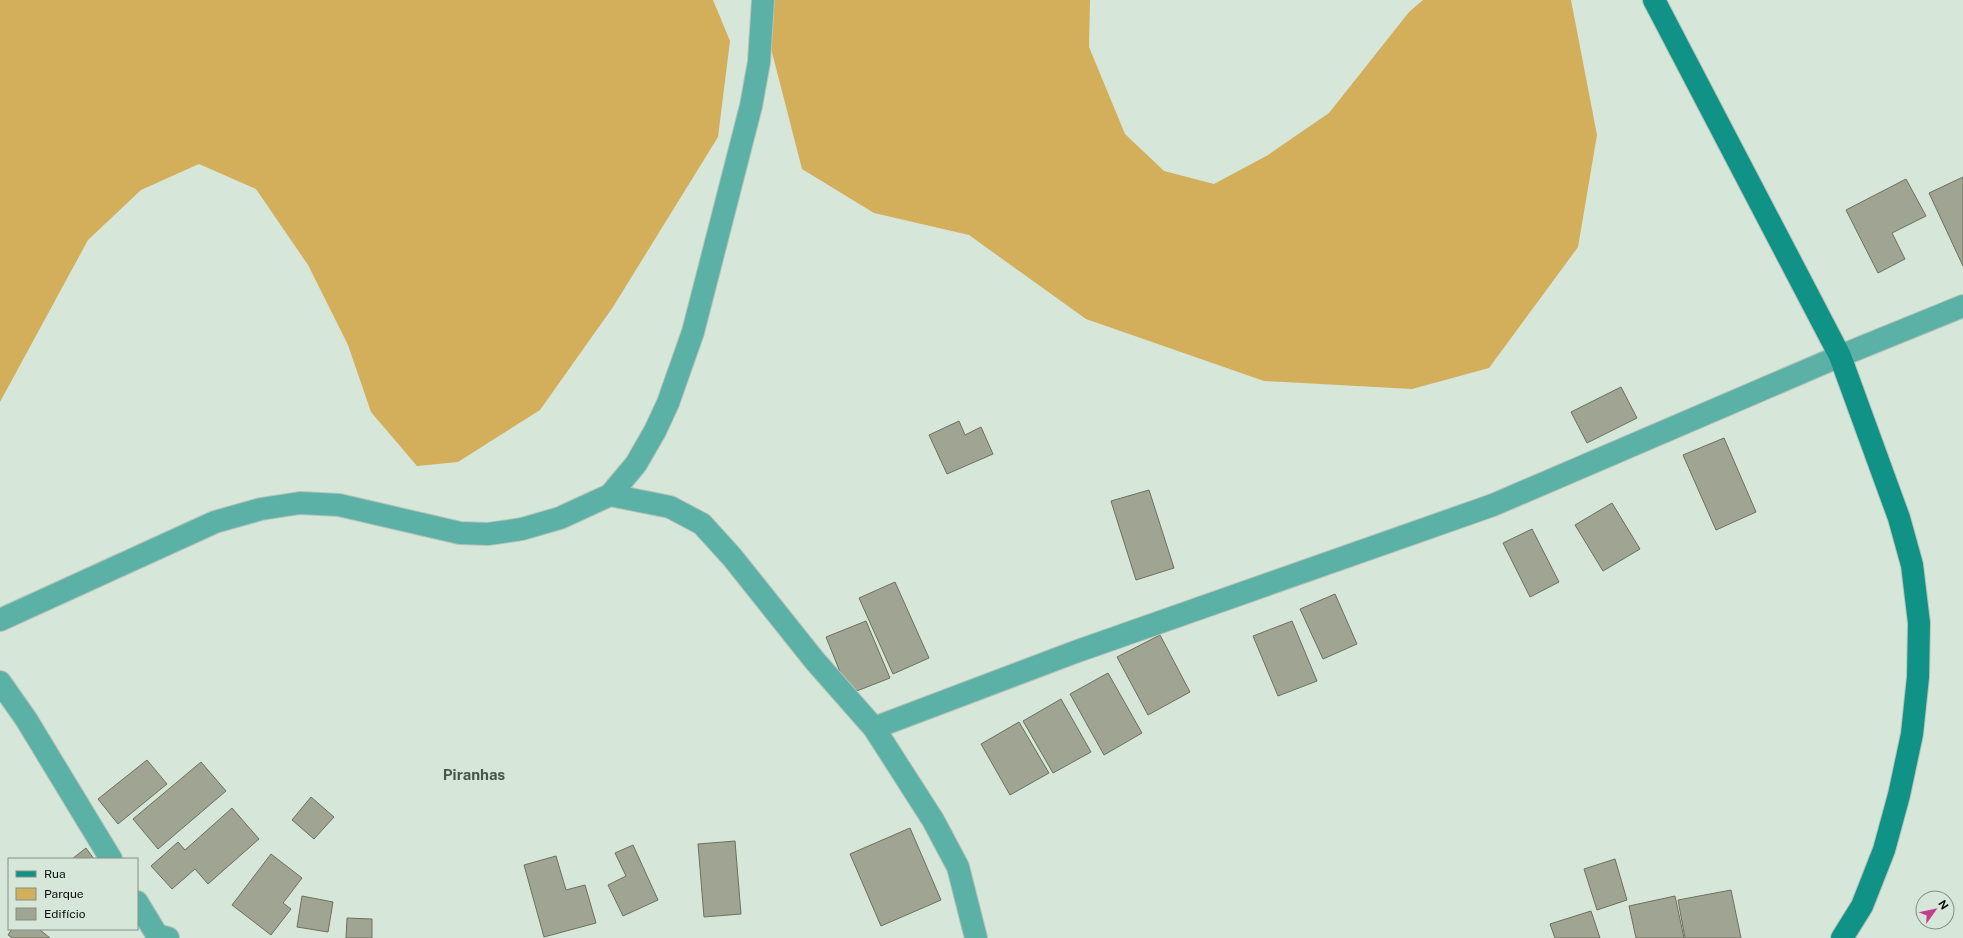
<svg xmlns="http://www.w3.org/2000/svg" width="1963" height="938" viewBox="0 0 1963 938" font-family="'Public Sans',sans-serif">
<rect width="100%" height="100%" fill="#d6e6d9"/>
<path fill="#d3ae5b" d="M0 0H713L730 41 718 137 613 307 540 410 458 462 417 466 371 412 348 345 308 265 256 189 199 164 141 190 88 240 0 402Z
M774 0H1090L1089 47 1125 134 1164 171 1214 184 1268 155 1329 113 1409 12 1423 0H1571L1597 135 1578 247 1489 368 1412 389 1264 381 1086 319 969 235 874 213 802 169 766 29Z"/>
<path fill="#a0a492" stroke="#6c705f" d="M1963 177V266L1929 193Z
M1906 179 1926 216 1892 233 1905 259 1878 273 1846 210Z
M1621 387 1637 418 1587 443 1571 412Z
M959 421 965 435 981 427 993 454 947 474 929 435Z
M1724 438 1756 512 1716 530 1683 455Z
M1149 490 1174 568 1136 580 1111 501Z
M1612 503 1640 549 1603 571 1575 525Z
M1532 529 1559 582 1530 597 1503 543Z
M895 582 929 658 893 674 859 598Z
M1335 594 1357 644 1323 659 1300 609Z
M866 621 890 678 849 694 826 637Z
M1292 621 1317 681 1278 696 1253 636Z
M1160 635 1190 692 1148 715 1117 657Z
M1108 673 1142 733 1104 755 1070 694Z
M1061 699 1091 752 1053 773 1023 721Z
M1019 722 1049 773 1010 795 981 744Z
M147 760 167 784 118 824 98 799Z
M201 762 226 791 158 849 133 819Z
M311 797 334 817 314 839 292 820Z
M232 808 259 839 208 884 195 869 172 889 151 866 178 842 185 850Z
M910 828 941 900 881 926 850 854Z
M735 841 741 914 704 917 698 844Z
M633 845 658 900 623 916 608 885 626 876 615 853Z
M86 848 94 859H72Z
M271 854 302 878 283 903 291 909 271 935 232 905Z
M556 856 566 890 585 885 596 923 544 937 524 865Z
M1615 859 1627 900 1597 910 1584 869Z
M1731 890 1741 938H1685L1678 900Z
M302 896 333 902 328 932 297 927Z
M1675 896 1684 938H1636L1629 906Z
M1591 911 1600 938H1555L1550 924Z
M347 918 372 919V938H346Z
M12 929H39L50 938H12L8 935Z"/>
<g fill="none" stroke-linecap="round" stroke-linejoin="round">
<g stroke="#b5c3b8" stroke-width="24">
<path id="street" d="M610 495 670 507 702 524 732 557 815 661 874 728 933 820 958 867 976 938
M0 620 215 522 261 509 300 503 339 505 460 533 488 534 522 529 560 518 610 495 636 464 655 431 668 403 693 332 751 106 759 62 763 0
M0 682 26 719 111 859
M874 728 1075 652 1493 505 1840 356 1963 306
M137 902 157 935 168 938"/>
</g>
<g stroke="#b5c3b8" stroke-width="24">
<path id="secondary" d="M1654 0 1840 356 1899 518 1912 565 1919 623 1918 677 1912 734 1899 795 1884 850 1862 906 1842 938"/>
</g>
<use href="#street" stroke="#5bb1a5" stroke-width="22"/>
<use href="#secondary" stroke="#109386" stroke-width="22"/>
</g>
<g text-anchor="middle" dominant-baseline="central" stroke-width="3.5" stroke-linejoin="round" paint-order="stroke">
<g font-size="15" font-weight="bold" fill="#48564b" stroke="#d6e6d9">
<text x="474" y="774">Piranhas</text>
</g>
</g>
<rect x="8" y="858" width="130" height="72" fill="#d6e6d9" stroke="#848f86"/>
<rect x="16" y="871" width="20" height="6" fill="#109386" stroke="#848f86"/>
<text x="44" y="878" font-size="12" fill="#080d09">Rua</text>
<rect x="16" y="888" width="20" height="12" fill="#d3ae5b" stroke="#848f86"/>
<text x="44" y="898" font-size="12" fill="#080d09">Parque</text>
<rect x="16" y="908" width="20" height="12" fill="#a0a492" stroke="#848f86"/>
<text x="44" y="918" font-size="12" fill="#080d09">Edifício</text>
<g transform="translate(1935 910) rotate(57)"><circle r="19" fill="#d6e6d9" stroke="#848f86"/>
<path d="M0-3L7 15L0 10L-7 15Z" fill="#bf408c"/>
<text y="-6" font-size="11" font-weight="bold" text-anchor="middle" fill="#080d09">N</text>
</g>
</svg>
